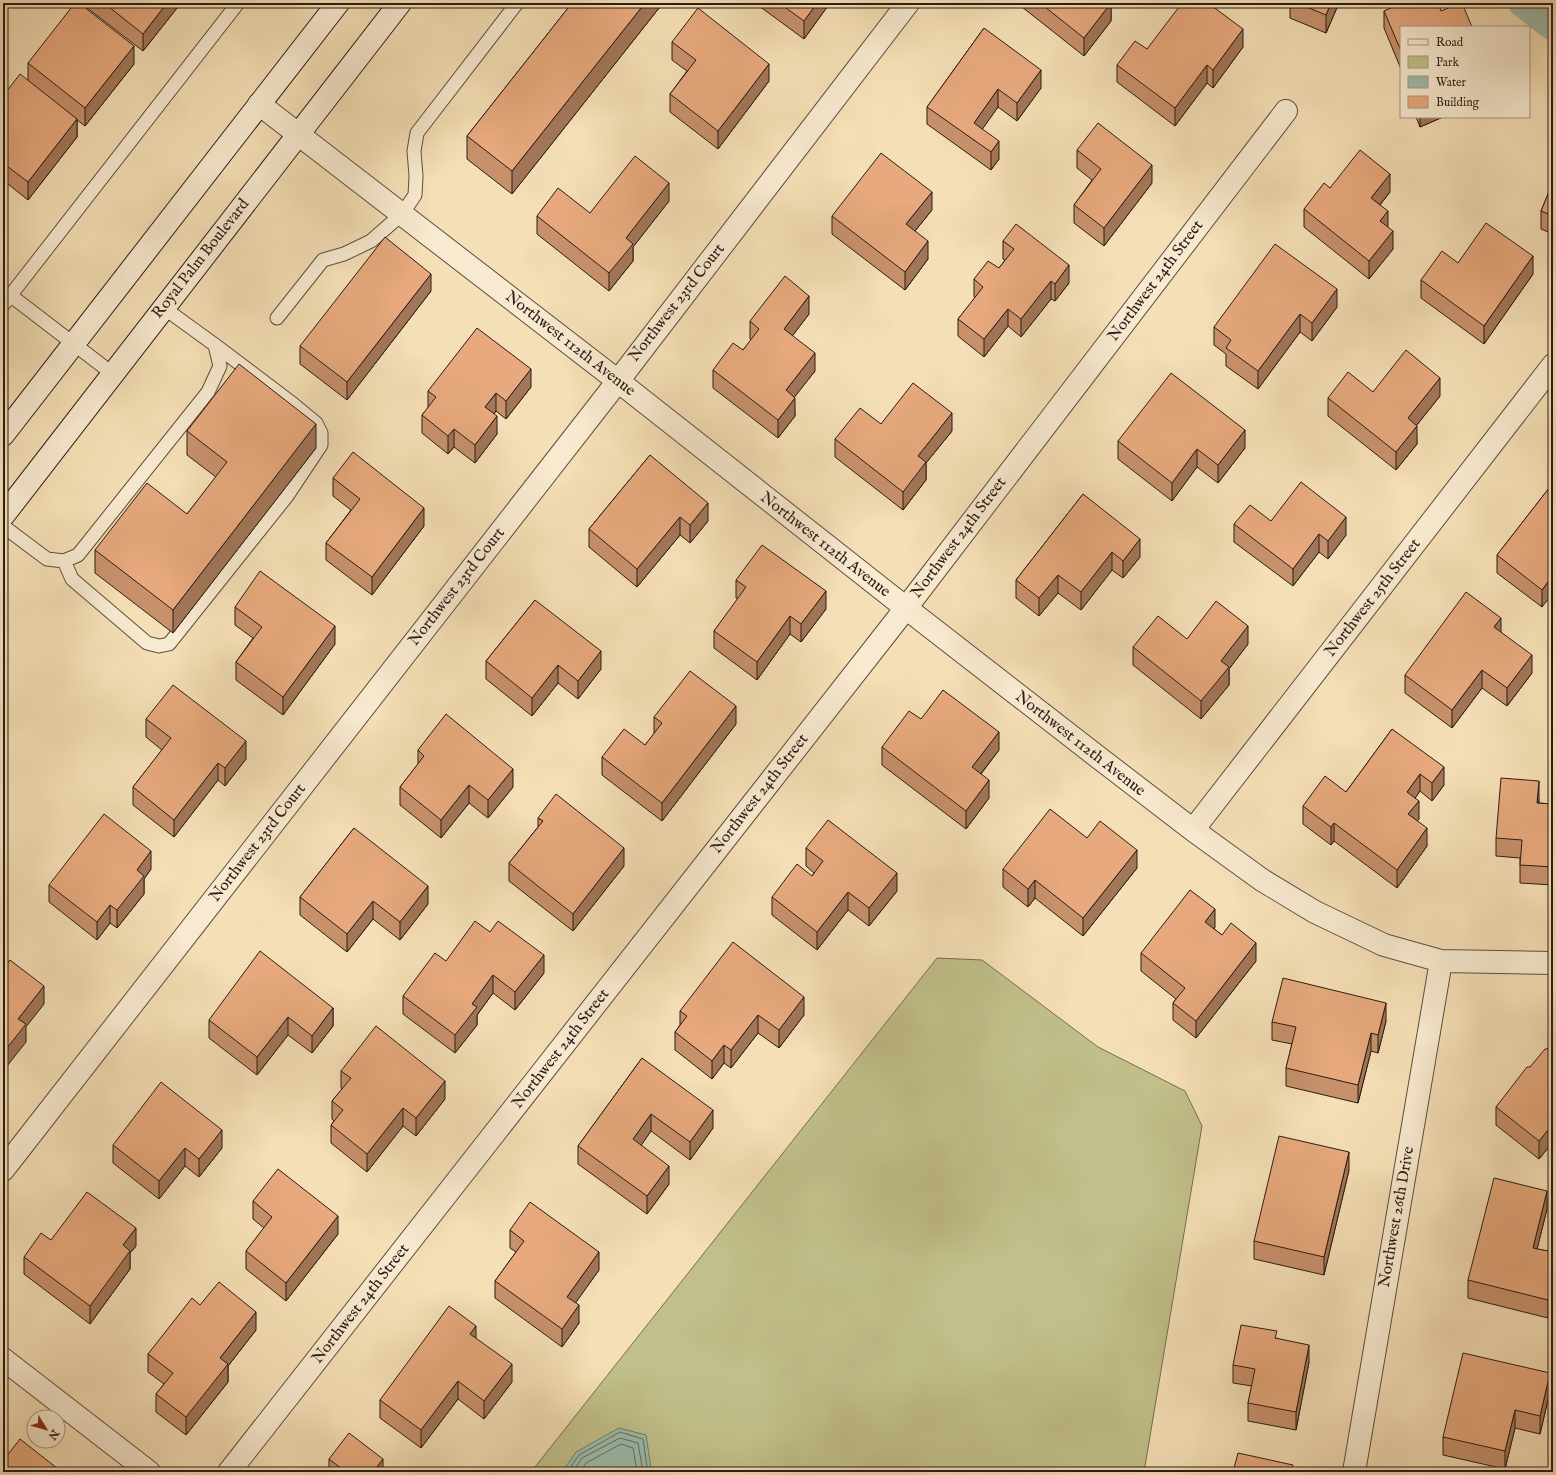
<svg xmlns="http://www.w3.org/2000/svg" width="1556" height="1475" viewBox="0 0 1556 1475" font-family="'IM FELL English',serif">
<rect width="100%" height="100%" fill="#f5dfb6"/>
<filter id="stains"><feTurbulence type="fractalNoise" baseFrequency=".005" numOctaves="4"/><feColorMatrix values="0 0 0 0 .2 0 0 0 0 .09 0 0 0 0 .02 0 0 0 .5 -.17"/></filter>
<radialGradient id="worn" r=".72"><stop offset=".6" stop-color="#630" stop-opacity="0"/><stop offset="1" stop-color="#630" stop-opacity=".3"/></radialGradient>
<path fill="#c1c08a" stroke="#766e50" d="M937 958 982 960 1098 1047 1185 1091 1202 1126 1144 1472H531Z"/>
<path fill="#9cbdac" stroke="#6e7d70" d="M619 1428 646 1435 651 1468 650 1472H562L576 1452Z"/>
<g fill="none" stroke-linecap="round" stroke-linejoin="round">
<path stroke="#636c60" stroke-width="1" d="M567 1472 579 1455 620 1432 643 1439 647 1467 646 1472
M573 1472 582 1458 620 1438 638 1443 642 1466 641 1472
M580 1472 586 1463 621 1444 633 1448 636 1466 635 1472"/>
<path stroke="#9cbdac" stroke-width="28" d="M1522 3 1553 27"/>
<g stroke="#5d4d3d" stroke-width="15">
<path id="service" d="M10 295 113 374
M3 305 238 3
M277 318 323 260 344 254 371 241 402 214 415 195 416 176 414 151 417 133 517 3
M3 526 47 559 64 561 78 555 208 392 220 366 215 345 164 308
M64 561 72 579 147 643 159 646 169 644 287 496 321 445V433L316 423 293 404 215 345"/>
</g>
<g stroke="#5d4d3d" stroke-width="24">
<path id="minor" d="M259 104 618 381 906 608 1094 754 1193 830 1262 880 1315 912 1384 945 1441 961 1553 963
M1193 830 1553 365
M3 1170 618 381 908 3
M3 1359 149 1472
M229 1472 906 608 1286 111
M1354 1472 1441 961"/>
</g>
<g stroke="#2a1c15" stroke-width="24">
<path id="secondary" d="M3 435 338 3
M3 516 400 3"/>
</g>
<use href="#service" stroke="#f8ead0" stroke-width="13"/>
<use href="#minor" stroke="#f8ead0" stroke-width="22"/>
<use href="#secondary" stroke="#f8ead0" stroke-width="22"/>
</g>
<path fill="#c7916c" stroke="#2a1c15" d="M86 3H181L143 51 86 7Z
M572 3H663L512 194 467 159V136Z
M755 3H830L804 39Z
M1017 3H1111V21L1084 56Z
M1290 3H1339L1326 33 1290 18Z
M1384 11H1441L1401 27V69L1384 28Z
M984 28 1041 88 1017 121 998 107 982 129 999 159 991 170 927 124V107Z
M672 42 769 81 718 149 670 112V94L687 71 672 60Z
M1243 47 1213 88 1207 83 1175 126 1117 82V65L1147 49Z
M28 63 134 64 85 126 77 120V137L28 200 3 180V96L28 81Z
M1416 117H1443L1420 127Z
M1077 150 1152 183 1104 246 1074 223V205L1092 180 1077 168Z
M1553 182V234L1541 229V211Z
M1330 188 1390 192 1380 205 1388 228 1393 249 1369 279 1304 227V209Z
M669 201 633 247V261L609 291 537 234V216L590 213Z
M932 210 915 231 928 259 905 290 832 234V216Z
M1003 241 1069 283 1055 301 1051 299 1021 337 1008 326 984 357 958 336V319L975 298 974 297V279L999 268 1005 260 1003 259Z
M1458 263 1533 274 1484 344 1421 298V280Z
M431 291 347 400 300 364V346Z
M1337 307 1312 341 1300 332 1258 389 1226 366V354L1214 345V327Z
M809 314 792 336 815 371 794 397 795 416 778 438 713 388V370L743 350 751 340 750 339V321Z
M531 387 506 419 496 411 494 414 497 434 475 463 454 447 448 454 422 433V415L428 408V391Z
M1373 392 1440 396 1416 426 1417 444 1396 470 1328 416V398Z
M881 424 952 431 926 463V480L903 510 835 457V439Z
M187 431 316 448 173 633 95 573V550L187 514 216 477 187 455Z
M1118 441 1245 448 1218 483 1197 467 1172 501 1118 459Z
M650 455 708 521 690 543 680 535 637 587 589 547V529Z
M333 478 424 526 372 595 326 560V543L351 510 333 496Z
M1553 483 1542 607 1497 573V555Z
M1083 494 1140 557 1123 578 1112 570 1081 610 1058 593 1039 616 1016 598V580Z
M1271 521 1346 535 1328 559 1319 552 1293 586 1234 542V524Z
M736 580 826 609 801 642 790 634 757 680 714 648V631L738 599 736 598Z
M535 600 601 669 578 699 558 683 532 716 486 679V661Z
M235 607 335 644 283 715 236 680V662L253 638 235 625Z
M1501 632 1532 673 1507 706 1482 688 1452 728 1405 693V675Z
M1187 639 1248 644 1229 669V685L1201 719 1133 665V647Z
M654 717 736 724 662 821 602 775V757L645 745 654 734Z
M146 719 246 759 225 786 218 780 174 837 133 805V787L162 750 146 737Z
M921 719 999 750 981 774 989 798 966 829 882 765V747Z
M1392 729 1444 785 1432 801 1420 791 1415 798 1419 819 1417 821 1427 846 1397 888 1334 841 1331 845 1303 824V806L1346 792Z
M418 750 513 787 488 818 469 803 441 838 400 805V787L418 764Z
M1539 799V803L1553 804V885L1520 883V858L1496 856V838Z
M538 818 624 866 573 931 509 881V863L538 827Z
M354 828 428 904 400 940 373 919 347 952 300 915V897Z
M1087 838 1137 868 1083 936 1035 898 1028 907 1003 887V869Z
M806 848 897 891 869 926 848 910 817 950 772 915V897L812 876 814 873 806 866Z
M151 869 144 879V894L117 928 110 923 97 940 49 902V885Z
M1215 927 1214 929 1256 961 1196 1038 1173 1020V1003L1176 999 1141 971V953Z
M446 961 544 973 515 1010 493 993 477 1015V1025L455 1053 403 1014V996Z
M333 1008V1026L312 1053 288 1035 257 1075 209 1038V1020Z
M680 1011 804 1015 779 1048 758 1033 731 1068 724 1063 712 1079 675 1050V1032L680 1025Z
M1386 1021 1378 1053 1371 1051 1358 1103 1286 1086V1068L1292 1044 1272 1040V1022Z
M1553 1048V1142L1539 1159 1496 1125V1107L1530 1067Z
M642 1058 713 1128 690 1160 651 1131 641 1145 669 1184 647 1214 578 1164V1146Z
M341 1071 445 1099 416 1136 403 1126 367 1172 331 1143V1125L334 1121 332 1119V1101L342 1089 341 1088Z
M113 1145 222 1148 199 1177 185 1166 159 1199 113 1163Z
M1349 1170 1324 1275 1254 1259V1241Z
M253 1201 338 1234 286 1301 246 1269V1251L264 1228 253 1219Z
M1547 1209 1537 1249 1553 1252 1548 1318 1468 1298V1280Z
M510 1230 599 1270 575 1303 579 1323 562 1347 495 1298V1281L516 1252 510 1248Z
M51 1240 136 1246 130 1253V1269L90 1324 24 1274V1257Z
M200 1305 256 1330 228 1366V1382L186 1435 156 1412V1394L164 1384 148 1372V1354Z
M476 1338 512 1382 484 1419 458 1399 421 1448 380 1418V1400Z
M1277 1338 1309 1362 1296 1430 1248 1421V1403L1252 1386 1233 1383V1365Z
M1550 1391 1540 1434 1515 1428 1505 1469 1443 1455V1437Z
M329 1459 383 1472H329Z"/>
<path fill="#a27658" stroke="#2a1c15" d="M167 3H181L143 51V34Z
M645 3H663L512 194V171Z
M817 3H830L804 39V21Z
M1111 3V21L1084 56V38Z
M1331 3H1339L1326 33V15Z
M1243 29V47L1213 88V70Z
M134 46V64L85 126V108Z
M769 64V81L718 149V131Z
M1207 65V83L1175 126V108Z
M1041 70V88L1017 121V103Z
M998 89V107L974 141V123Z
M1420 117H1443L1420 127Z
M77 119V137L28 200V182Z
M999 141V159L991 170V152Z
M1152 165V183L1104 246V228Z
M1390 174V192L1371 216V198Z
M669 183V201L633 247V261L609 291V273L626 238Z
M932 192V210L906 242V224Z
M1388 211V229L1380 221Z
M4 213V231L3 232V214Z
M1393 231V249L1369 279V261Z
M928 241V259L905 290V272Z
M1533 256V274L1484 344V326Z
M1069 265V283L1055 301V284Z
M431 274V291L347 400V382Z
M1051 281V299L1021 337V319Z
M1337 289V307L1312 341V323Z
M809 296V314L784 347V329Z
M1008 309V326L984 357V339Z
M1300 314V332L1258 389V371Z
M815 353V371L786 408V390Z
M531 369V387L506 419V401Z
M1440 378V396L1408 436V418Z
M496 393V411L485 425V407Z
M795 398V416L778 438V420Z
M952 413V431L926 463V480L903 510V492L918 456Z
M497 416V434L475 463V445Z
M316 424V448L173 633V610Z
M1417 426V444L1396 470V452Z
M454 429V447L448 454V436Z
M1245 430V448L1218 483V465Z
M1197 449V467L1172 501V483Z
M708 503V521L690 543V525Z
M424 508V526L372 595V577Z
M680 517V535L637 587V569Z
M1346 517V535L1328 559V541Z
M1319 534V552L1293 586V569Z
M1140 539V557L1123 578V561Z
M1112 552V570L1081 610V592Z
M1058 575V593L1039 616V598Z
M1553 575V593L1542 607V590Z
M826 591V609L801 642V624Z
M790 616V634L757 680V662Z
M1501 618V636L1494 627Z
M335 626V644L283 715V697Z
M1248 626V644L1229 669V685L1201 719V701L1221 661Z
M601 651V669L578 699V681Z
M1532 655V673L1507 706V688Z
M558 665V683L532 716V698Z
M1482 670V688L1452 728V710Z
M736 706V724L662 821V803Z
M999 732V750L972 785V767Z
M246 741V759L225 786V768Z
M218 763V780L174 837V820Z
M1444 767V785L1432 801V783Z
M513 769V787L488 818V800Z
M1420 774V791L1407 810V792Z
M989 780V798L966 829V811Z
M1539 781V799L1537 820V803Z
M469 785V803L441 838V820Z
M1419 801V819L1408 832V814Z
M1334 823V841L1331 845V827Z
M1427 828V846L1397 888V870Z
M624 848V866L573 931V914Z
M1137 850V868L1083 936V918Z
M151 851V869L144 879V894L117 928V910L137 870Z
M897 873V891L869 926V908Z
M1035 880V898L1028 907V889Z
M428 886V904L400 940V922Z
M848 892V910L817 950V932Z
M373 901V919L347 952V934Z
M110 905V923L97 940V922Z
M1215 909V927L1205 940V922Z
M1256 943V961L1196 1038V1021Z
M544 955V973L515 1010V992Z
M493 975V993L477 1015V1025L455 1053V1035L472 1004Z
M44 986V1004L26 1027V1042L3 1071V1053L18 1019Z
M804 997V1015L779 1048V1030Z
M1386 1003V1021L1378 1053V1035Z
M333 1008V1026L312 1053V1036Z
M758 1015V1033L731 1068V1050Z
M288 1017V1035L257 1075V1057Z
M1371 1033V1051L1358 1103V1085Z
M724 1045V1063L712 1079V1061Z
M445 1081V1099L416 1136V1118Z
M403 1108V1126L367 1172V1154Z
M713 1110V1128L690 1160V1142Z
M651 1114V1131L633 1157V1139Z
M1553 1124V1142L1539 1159V1141Z
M222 1130V1148L199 1177V1159Z
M185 1148V1166L159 1199V1181Z
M1349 1152V1170L1324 1275V1257Z
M669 1166V1184L647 1214V1196Z
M1547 1191V1209L1533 1265V1248Z
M338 1216V1234L286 1301V1283Z
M136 1228V1246L130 1253V1269L90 1324V1306L123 1245Z
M599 1252V1270L567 1315V1297Z
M1553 1281V1299L1548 1318V1300Z
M579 1305V1323L562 1347V1329Z
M256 1312V1330L228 1366V1382L186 1435V1417L220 1358Z
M476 1326V1344L470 1334Z
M1309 1345V1362L1296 1430V1412Z
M512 1364V1382L484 1419V1401Z
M1550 1373V1391L1540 1434V1416Z
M458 1381V1399L421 1448V1430Z
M1515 1410V1428L1505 1469V1451Z
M383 1459V1472H373Z"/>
<path fill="#e7a97d" stroke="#2a1c15" d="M75 3H79L134 46 85 108 28 63Z
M104 3H167L143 34Z
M572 3H645L512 171 467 136Z
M779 3H817L804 21Z
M1040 3H1111L1084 38Z
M1182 3H1208L1243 29 1213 70 1207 65 1175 108 1117 65 1135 41 1147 49Z
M1297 3H1331L1326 15Z
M1402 3H1438L1441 11 1460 3H1462L1472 27H1401V51L1384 11Z
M698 8 769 64 718 131 670 94 696 60 672 42Z
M984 28 1041 70 1017 103 998 89 974 123 999 141 991 152 927 107Z
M20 74 77 119 28 182 3 163V96Z
M1098 123 1152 165 1104 228 1074 205 1101 169 1077 150Z
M1360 150 1390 174 1371 198 1388 211 1380 221 1393 231 1369 261 1304 209 1324 183 1330 188Z
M881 153 932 192 906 224 928 241 905 272 832 216Z
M635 156 669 183 626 238 633 244 609 273 537 216 558 188 590 213Z
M1553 182V216L1541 211Z
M1486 223 1533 256 1484 326 1421 280 1442 251 1458 263Z
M1016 224 1069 265 1055 284 1051 281 1021 319 1008 309 984 339 958 319 983 287 974 279 988 261 999 268 1014 249 1003 241Z
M385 237 431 274 347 382 300 346Z
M1275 244 1337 289 1312 323 1300 314 1258 371 1226 348 1231 340 1214 327Z
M785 276 809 296 784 329 815 353 786 390 795 398 778 420 713 370 733 343 743 350 759 329 750 321Z
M477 328 531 369 506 401 496 393 485 407 497 416 475 445 454 429 448 436 422 415 436 397 428 391Z
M1406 350 1440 378 1408 418 1417 426 1396 452 1328 398 1348 372 1373 392Z
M239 364 316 424 173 610 95 550 147 483 187 514 227 462 187 431Z
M1171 373 1245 430 1218 465 1197 449 1172 483 1118 441Z
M913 383 952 413 918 456 926 462 903 492 835 439 860 408 881 424Z
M353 452 424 508 372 577 326 543 360 499 333 478Z
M650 455 708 503 690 525 680 517 637 569 589 529Z
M1301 482 1346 517 1328 541 1319 534 1293 569 1234 524 1250 505 1271 521Z
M1553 483V575L1542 590 1497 555Z
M1083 494 1140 539 1123 561 1112 552 1081 592 1058 575 1039 598 1016 580Z
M762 545 826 591 801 624 790 616 757 662 714 631 746 587 736 580Z
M260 571 335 626 283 697 236 662 262 627 235 607Z
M1466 592 1501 618 1494 627 1532 655 1507 688 1482 670 1452 710 1405 675Z
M535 600 601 651 578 681 558 665 532 698 486 661Z
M1216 601 1248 626 1221 661 1229 667 1201 701 1133 647 1158 616 1187 639Z
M690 671 736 706 662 803 602 757 624 729 645 745 662 723 654 717Z
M173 685 246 741 225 768 218 763 174 820 133 787 171 738 146 719Z
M943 690 999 732 972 767 989 780 966 811 882 747 909 711 921 719Z
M446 714 513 769 488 800 469 785 441 820 400 787 424 756 418 750Z
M1392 729 1444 767 1432 783 1420 774 1407 792 1419 801 1408 814 1427 828 1397 870 1334 823 1331 827 1303 806 1325 776 1346 792Z
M1501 778 1539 781 1537 803 1553 804V867L1520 865 1522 840 1496 838Z
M556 794 624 848 573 914 509 863 543 821 538 818Z
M1050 809 1087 838 1100 821 1137 850 1083 918 1035 880 1028 889 1003 869Z
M104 814 151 851 137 870 144 876 117 910 110 905 97 922 49 885Z
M828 820 897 873 869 908 848 892 817 932 772 897 797 864 812 876 823 861 806 848Z
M354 828 428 886 400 922 373 901 347 934 300 897Z
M1190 890 1215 909 1205 922 1222 935 1231 923 1256 943 1196 1021 1173 1003 1185 988 1141 953Z
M475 921 490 932 498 921 544 955 515 992 493 975 472 1004 477 1007 455 1035 403 996 435 953 446 961Z
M733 942 804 997 779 1030 758 1015 731 1050 724 1045 712 1061 675 1032 687 1016 680 1011Z
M260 951 333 1008 312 1036 288 1017 257 1057 209 1020Z
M10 960 44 986 18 1019 26 1024 3 1053V970Z
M1283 978 1386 1003 1378 1035 1371 1033 1358 1085 1286 1068 1296 1027 1272 1022Z
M376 1026 445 1081 416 1118 403 1108 367 1154 331 1125 343 1110 332 1101 351 1078 341 1071Z
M1553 1048V1124L1539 1141 1496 1107 1527 1067H1530L1545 1049Z
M642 1058 713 1110 690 1142 651 1114 633 1139 669 1166 647 1196 578 1146Z
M161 1082 222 1130 199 1159 185 1148 159 1181 113 1145Z
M1279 1136 1349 1152 1324 1257 1254 1241Z
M278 1169 338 1216 286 1283 246 1251 272 1217 253 1201Z
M1494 1178 1547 1191 1533 1248 1553 1252V1281L1548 1300 1468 1280Z
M87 1192 136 1228 123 1245 130 1251 90 1306 24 1257 41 1233 51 1240Z
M530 1202 599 1252 567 1297 579 1305 562 1329 495 1281 524 1241 510 1230Z
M219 1282 256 1312 220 1358 228 1364 186 1417 156 1394 173 1373 148 1354 192 1298 200 1305Z
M449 1306 476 1326 470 1334 512 1364 484 1401 458 1381 421 1430 380 1400Z
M1241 1325 1277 1331 1275 1338 1309 1345 1296 1412 1248 1403 1255 1369 1233 1365Z
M1463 1353 1550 1373 1540 1416 1515 1410 1505 1451 1443 1437Z
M349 1433 383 1459 373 1472H346L329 1459Z
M20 1439 62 1472H3V1461Z
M1238 1453 1293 1465 1291 1472H1233Z"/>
<g text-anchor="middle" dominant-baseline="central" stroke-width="3" stroke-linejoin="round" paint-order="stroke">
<g font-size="16" fill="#2a1c15" stroke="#f8ead0">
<text transform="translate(201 259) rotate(-52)">Royal Palm Boulevard</text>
<text transform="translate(1156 281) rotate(-53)">Northwest 24th Street</text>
<text transform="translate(677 303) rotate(-52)">Northwest 23rd Court</text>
<text transform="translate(570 344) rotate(38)">Northwest 112th Avenue</text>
<text transform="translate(959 538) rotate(-53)">Northwest 24th Street</text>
<text transform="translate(825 545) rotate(38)">Northwest 112th Avenue</text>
<text transform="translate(457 587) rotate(-52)">Northwest 23rd Court</text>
<text transform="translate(1373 598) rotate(-52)">Northwest 25th Street</text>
<text transform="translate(1080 744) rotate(38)">Northwest 112th Avenue</text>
<text transform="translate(760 794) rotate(-52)">Northwest 24th Street</text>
<text transform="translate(258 843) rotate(-52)">Northwest 23rd Court</text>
<text transform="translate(561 1049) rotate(-52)">Northwest 24th Street</text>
<text transform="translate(1397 1217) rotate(-80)">Northwest 26th Drive</text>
<text transform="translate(361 1304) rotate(-52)">Northwest 24th Street</text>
</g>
</g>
<rect width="1556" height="1475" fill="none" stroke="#f5dfb6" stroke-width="16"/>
<rect x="4" y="4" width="1548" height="1467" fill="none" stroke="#2a1c15" stroke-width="2"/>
<rect x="8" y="8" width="1540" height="1459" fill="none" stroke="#2a1c15"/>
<rect x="1400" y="26" width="130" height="92" fill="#f8ead0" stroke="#a69885"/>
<rect x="1408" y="39" width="20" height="6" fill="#f8ead0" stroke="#a69885"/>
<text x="1436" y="46" font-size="12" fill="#2a1c15">Road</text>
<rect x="1408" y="56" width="20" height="12" fill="#c1c08a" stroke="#a69885"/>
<text x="1436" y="66" font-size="12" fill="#2a1c15">Park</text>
<rect x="1408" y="76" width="20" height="12" fill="#9cbdac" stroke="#a69885"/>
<text x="1436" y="86" font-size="12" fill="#2a1c15">Water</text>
<rect x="1408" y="96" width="20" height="12" fill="#e7a97d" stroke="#a69885"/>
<text x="1436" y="106" font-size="12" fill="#2a1c15">Building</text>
<g transform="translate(46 1429) rotate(127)"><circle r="19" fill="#f8ead0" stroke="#a69885"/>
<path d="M0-3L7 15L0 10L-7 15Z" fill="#8f2418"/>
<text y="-6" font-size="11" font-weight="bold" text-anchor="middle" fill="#2a1c15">N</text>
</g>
<rect width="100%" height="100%" filter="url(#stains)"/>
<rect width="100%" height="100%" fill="url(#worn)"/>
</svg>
